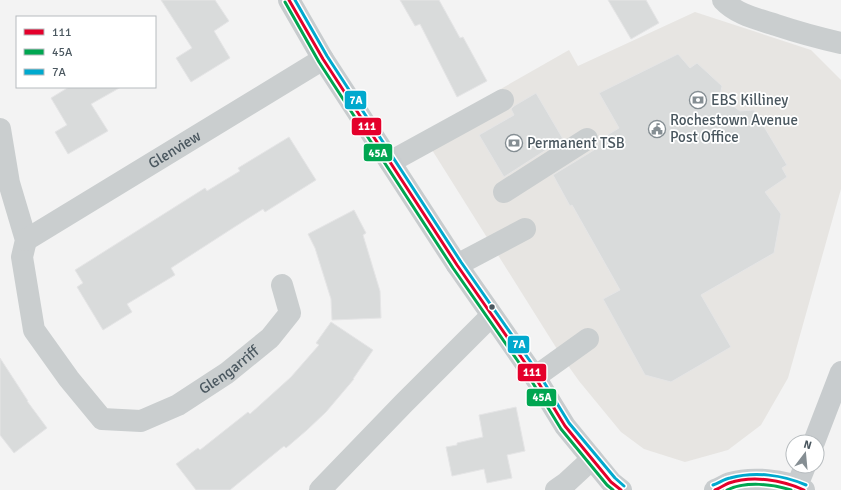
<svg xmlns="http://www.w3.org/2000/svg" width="841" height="490" viewBox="0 0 841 490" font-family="Signika,sans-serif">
<rect width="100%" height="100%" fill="#f3f3f3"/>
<path fill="#e7e5e2" d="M695 12 811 50 841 80V189L788 378 761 425 728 450 685 462 644 449 621 432 579 381 562 357 422 134 569 50 578 66Z"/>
<path fill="#d9dbdb" stroke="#e5e5e6" d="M161 0H215L229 21 214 31 230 58 191 82 176 58 192 48Z
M400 0H439L460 38 463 37 487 81 457 97 420 24 415 26Z
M608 0H646L659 23 631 39Z
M678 54 690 68 697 63 722 86 720 96 740 111 754 110 787 165 782 168 787 177 765 192 781 214 774 253 701 295 731 347 671 382 645 375 603 299 620 290 572 205 570 206 553 175 594 150 598 145 599 140 619 128 599 93Z
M69 87H121L91 104 108 131 68 154 55 132 67 125 51 98Z
M536 93 563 139 504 177 479 135 514 115 511 109 514 106Z
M289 137 316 180 265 212 263 209 236 226 171 268 175 275 127 304 132 312 103 330 77 287 83 283 75 270 205 188 207 191 240 171 238 168Z
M354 210 366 233 363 235 380 291 381 318 332 320 331 299 315 248 308 234Z
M331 322 373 350 353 379H354L326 412 307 430 286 448 284 446 230 490H196L176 464 198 448 200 450 248 412 250 414 291 377 319 345 316 343Z
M0 358 28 401H27L47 428 14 453 0 435Z
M516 407 525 451 507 455 512 478 487 483 484 469 452 476 446 447 457 445V443L483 437 479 415Z"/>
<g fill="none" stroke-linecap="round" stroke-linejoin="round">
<g stroke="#cacecf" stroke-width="22">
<path d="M723 0C737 15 758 19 776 25 797 32 819 38 841 43"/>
<path id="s1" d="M0 129 9 183 26 240 22 257 34 330 69 379 102 419 141 421 178 405 227 373 270 338 290 313 282 285"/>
<path d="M390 162 503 100"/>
<path d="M504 192 587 139"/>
<path id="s2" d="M26 240 323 59"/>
<path d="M457 265 525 229"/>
<path d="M535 377 588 339"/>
<path d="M320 490 404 403 491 316"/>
<path d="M556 490 566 483 592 459"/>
</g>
<path stroke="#c8ccce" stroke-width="22" d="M289 0 323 59 457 265 535 377 565 426 611 482 621 490
M814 442 841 372
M797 486 805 466
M715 490C720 488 725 485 730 483 750 477 785 479 804 490"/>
<g stroke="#fff" stroke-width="6">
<path id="bus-1" d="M289 0 323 59 457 265 535 377 565 426 611 482 621 490
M715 490C720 488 724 485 729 483 753 475 782 480 804 490"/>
</g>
<g stroke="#fff" stroke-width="6">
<path id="bus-2" d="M285 2 319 62 453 268 531 380 561 429 607 485 613 490
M727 490C746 481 772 484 791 490"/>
</g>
<g stroke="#fff" stroke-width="6">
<path id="bus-3" d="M295 0 327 56 461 262 539 374 569 423 615 478 624 486
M713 485C719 483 724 479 730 478 755 471 783 475 806 485"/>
</g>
<use href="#bus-1" stroke="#e4002b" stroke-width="3"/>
<use href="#bus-2" stroke="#00a651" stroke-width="3"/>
<use href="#bus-3" stroke="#00a9ce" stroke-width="3"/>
</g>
<defs>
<g id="bank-ring" transform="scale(0.9)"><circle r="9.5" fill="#fff" stroke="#858e93" stroke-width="1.5"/><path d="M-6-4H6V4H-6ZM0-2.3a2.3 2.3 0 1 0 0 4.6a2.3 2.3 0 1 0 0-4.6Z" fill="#858e93"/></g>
<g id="civic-ring" transform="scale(0.9)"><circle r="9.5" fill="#fff" stroke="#858e93" stroke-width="1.5"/><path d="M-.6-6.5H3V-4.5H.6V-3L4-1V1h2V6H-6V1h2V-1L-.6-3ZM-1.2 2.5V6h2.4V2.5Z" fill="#858e93"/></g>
</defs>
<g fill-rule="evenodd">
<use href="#bank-ring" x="698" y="100"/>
<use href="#civic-ring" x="657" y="129"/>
<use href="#bank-ring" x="514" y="143"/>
</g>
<circle fill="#4a575f" stroke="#fff" stroke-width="1.5" cx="492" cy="307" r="3.5"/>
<g text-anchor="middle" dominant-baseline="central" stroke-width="3.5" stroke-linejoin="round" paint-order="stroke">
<g font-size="15" fill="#4a575f" stroke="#fff" text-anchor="start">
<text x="711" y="100">EBS Killiney</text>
<text x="670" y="120">Rochestown Avenue<tspan x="670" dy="17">Post Office</tspan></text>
<text x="527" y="143">Permanent TSB</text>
</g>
<g font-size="15" fill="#4a575f" stroke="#fff">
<text stroke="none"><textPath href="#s2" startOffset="174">Glenview</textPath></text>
<text stroke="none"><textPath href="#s1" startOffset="459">Glengarriff</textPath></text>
</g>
</g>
<g stroke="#fff" stroke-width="1.5">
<rect x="344" y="90" width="23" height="20" rx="4" fill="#00a9ce"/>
<rect x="351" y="117" width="31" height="19" rx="4" fill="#e4002b"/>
<rect x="363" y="143" width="30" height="19" rx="4" fill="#00a651"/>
<rect x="507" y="335" width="23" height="19" rx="4" fill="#00a9ce"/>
<rect x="517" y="363" width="30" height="19" rx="4" fill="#e4002b"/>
<rect x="526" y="388" width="31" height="19" rx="4" fill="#00a651"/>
</g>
<g font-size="11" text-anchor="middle" font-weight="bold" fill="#fff">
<text x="356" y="104">7A</text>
<text x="367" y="130">111</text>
<text x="378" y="157">45A</text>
<text x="519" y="348">7A</text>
<text x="532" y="376">111</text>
<text x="542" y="401">45A</text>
</g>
<rect x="16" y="16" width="140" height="72" fill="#ffffff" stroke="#b7bcbf"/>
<rect x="24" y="29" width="20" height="6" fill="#e4002b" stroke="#b7bcbf"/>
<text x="52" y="36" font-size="12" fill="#4a575f">111</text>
<rect x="24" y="49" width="20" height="6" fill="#00a651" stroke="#b7bcbf"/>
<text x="52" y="56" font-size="12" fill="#4a575f">45A</text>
<rect x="24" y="69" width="20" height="6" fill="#00a9ce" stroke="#b7bcbf"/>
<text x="52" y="76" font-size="12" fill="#4a575f">7A</text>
<g transform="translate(805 454) rotate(16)"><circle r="19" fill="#ffffff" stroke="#b7bcbf"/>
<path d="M0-3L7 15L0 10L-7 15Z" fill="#858e93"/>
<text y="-6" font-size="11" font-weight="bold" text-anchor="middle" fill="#4a575f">N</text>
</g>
</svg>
